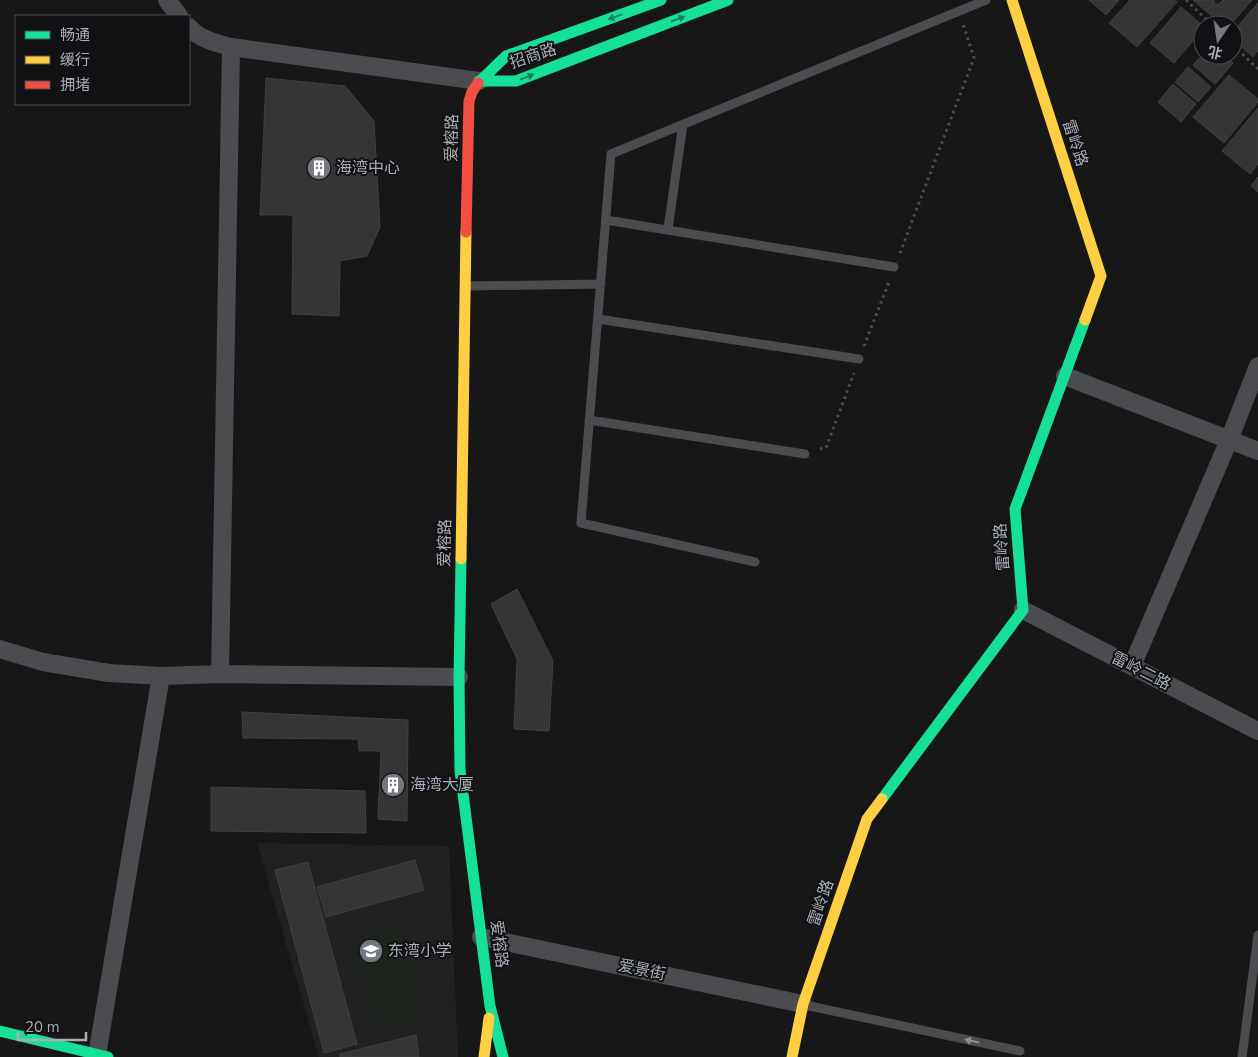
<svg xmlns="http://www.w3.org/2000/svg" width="1258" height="1057" viewBox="0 0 1258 1057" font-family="'Nunito Sans','Noto Sans SC',sans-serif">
<rect width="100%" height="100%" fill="#171717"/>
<path fill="#212123" d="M257 843 449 846 458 1057H319Z"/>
<path fill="#1d241e" d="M400 926 426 1017 378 1031 352 940Z"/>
<path fill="#353536" stroke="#3f4043" d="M1089 0H1119L1106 15Z
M1130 0H1174L1177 2 1137 47 1109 23Z
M1193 0H1215L1206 11Z
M1223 0H1252L1230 25H1222L1206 11 1214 2 1218 5Z
M1258 3V51L1253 57 1233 39V32Z
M1181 7 1203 26V29L1174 63 1150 43Z
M1203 54 1223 55 1233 63 1215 84 1193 65Z
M1188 67 1211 87 1198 102 1175 82Z
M1229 75 1258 99V102L1224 143 1193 117Z
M266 78 345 86 374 121 380 227 367 256 340 261 339 316 292 314 293 215H260Z
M1173 84 1196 104 1181 122 1158 102Z
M1258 108V164L1250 174 1222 151Z
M1258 177V192L1251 186Z
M517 589 553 661 549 731 514 729 517 659 491 604Z
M242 712 408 720 407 821 378 819 381 751H359L358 739 243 738Z
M211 787 365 791 366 833 211 831Z
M415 860 424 890 326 917 317 887Z
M308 862 357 1044 324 1053 275 870Z
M416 1035 419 1057H340V1054Z"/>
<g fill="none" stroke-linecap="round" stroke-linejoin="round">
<path stroke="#4d4e52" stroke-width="3" stroke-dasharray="2.5 4" stroke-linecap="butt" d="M1186 0 1212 25
M1233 45 1258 69
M900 253 974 58 963 24
M864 346 889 282
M820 449 826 448 854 373"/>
<path stroke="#4b4c50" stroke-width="9" d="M606 220 894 267
M668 229 683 124
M468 286 601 284
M598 319 859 359
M589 420 805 454
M755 562 581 523 611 154 986 0
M805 1005 1020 1051
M1242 1057 1258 935"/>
<path stroke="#4b4c50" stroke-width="18" d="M167 0 179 16
M189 27C199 39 216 43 231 47L479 81
M1065 376 1258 451
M1023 610 1258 731
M0 649 43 662 109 673 161 676 220 674 459 677
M1132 666 1229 440 1258 366
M220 674 231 47
M481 937 803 1004
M97 1055 161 676"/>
<path stroke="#16e098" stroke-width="11" d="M479 81H516L728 0
M478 83 506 56 661 0
M461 559 459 677 460 770 490 1006 503 1057
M882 799 1023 610 1015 509 1085 320
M0 1031 108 1057"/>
<path stroke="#ffcf43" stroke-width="11" d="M1012 0 1101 276 1085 320
M461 559 466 232
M484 1057 489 1018
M792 1057 803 1004 867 819 882 799"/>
<path stroke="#f24e42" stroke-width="11" d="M466 232 469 101 472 92 478 83"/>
</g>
<defs><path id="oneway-solid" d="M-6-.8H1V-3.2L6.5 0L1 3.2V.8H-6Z" transform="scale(1.25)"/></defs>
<g fill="#14835c">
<use href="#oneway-solid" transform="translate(615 17) rotate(160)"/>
<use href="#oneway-solid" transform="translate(678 19) rotate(-21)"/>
<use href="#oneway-solid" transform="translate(527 77) rotate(-21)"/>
</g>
<use fill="#8c9099" href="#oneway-solid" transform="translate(972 1041) rotate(-168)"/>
<defs>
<g id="building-disc" transform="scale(1.25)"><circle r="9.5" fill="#757880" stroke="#111113"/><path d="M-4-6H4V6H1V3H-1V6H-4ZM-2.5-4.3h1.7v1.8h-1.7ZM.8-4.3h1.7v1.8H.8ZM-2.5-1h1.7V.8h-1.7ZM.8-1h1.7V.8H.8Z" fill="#fff"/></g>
<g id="school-disc" transform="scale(1.25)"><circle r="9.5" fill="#757880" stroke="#111113"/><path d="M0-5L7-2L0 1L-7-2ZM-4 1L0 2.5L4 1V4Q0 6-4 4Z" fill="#fff"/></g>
</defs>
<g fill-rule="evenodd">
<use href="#building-disc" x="319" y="168"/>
<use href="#building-disc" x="393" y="785"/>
<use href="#school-disc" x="371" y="951"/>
</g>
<g text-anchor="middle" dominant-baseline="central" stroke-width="4" stroke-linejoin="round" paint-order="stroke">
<g font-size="16" fill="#a8adb8" stroke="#111113">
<text transform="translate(533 56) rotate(-18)">招商路</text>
<text transform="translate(452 138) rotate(-89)">爱榕路</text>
<text transform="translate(1075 143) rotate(72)">雷岭路</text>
<text transform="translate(445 543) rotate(-89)">爱榕路</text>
<text transform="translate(1002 547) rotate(-94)">雷岭路</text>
<text transform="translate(1141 671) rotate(27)">雷岭二路</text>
<text transform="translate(821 903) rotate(-71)">雷岭路</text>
<text transform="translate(499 944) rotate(83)">爱榕路</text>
<text transform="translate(642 970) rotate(12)">爱景街</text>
</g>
<g font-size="16" fill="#a8adb8" stroke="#111113" text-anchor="start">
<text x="336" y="168">海湾中心</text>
<text x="410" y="785">海湾大厦</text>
<text x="388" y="951">东湾小学</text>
</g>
</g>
<rect x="15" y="15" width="175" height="90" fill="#111113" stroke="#4d4f55"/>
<rect x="25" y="31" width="25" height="8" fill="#16e098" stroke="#4d4f55"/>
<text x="60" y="40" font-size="15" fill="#a8adb8">畅通</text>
<rect x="25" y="56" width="25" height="8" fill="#ffcf43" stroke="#4d4f55"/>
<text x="60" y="65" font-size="15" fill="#a8adb8">缓行</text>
<rect x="25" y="81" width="25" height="8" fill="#f24e42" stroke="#4d4f55"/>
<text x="60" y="90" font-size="15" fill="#a8adb8">拥堵</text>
<g transform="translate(1218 40) rotate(193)"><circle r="24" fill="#111113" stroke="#4d4f55"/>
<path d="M0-4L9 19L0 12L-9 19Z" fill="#757880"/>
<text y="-8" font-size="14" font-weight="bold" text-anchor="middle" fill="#a8adb8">北</text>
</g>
<path d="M18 1032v8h68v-8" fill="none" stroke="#a8adb8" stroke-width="2.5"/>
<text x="25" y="1032" font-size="15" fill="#a8adb8" stroke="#111113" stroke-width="4" paint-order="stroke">20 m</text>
</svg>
